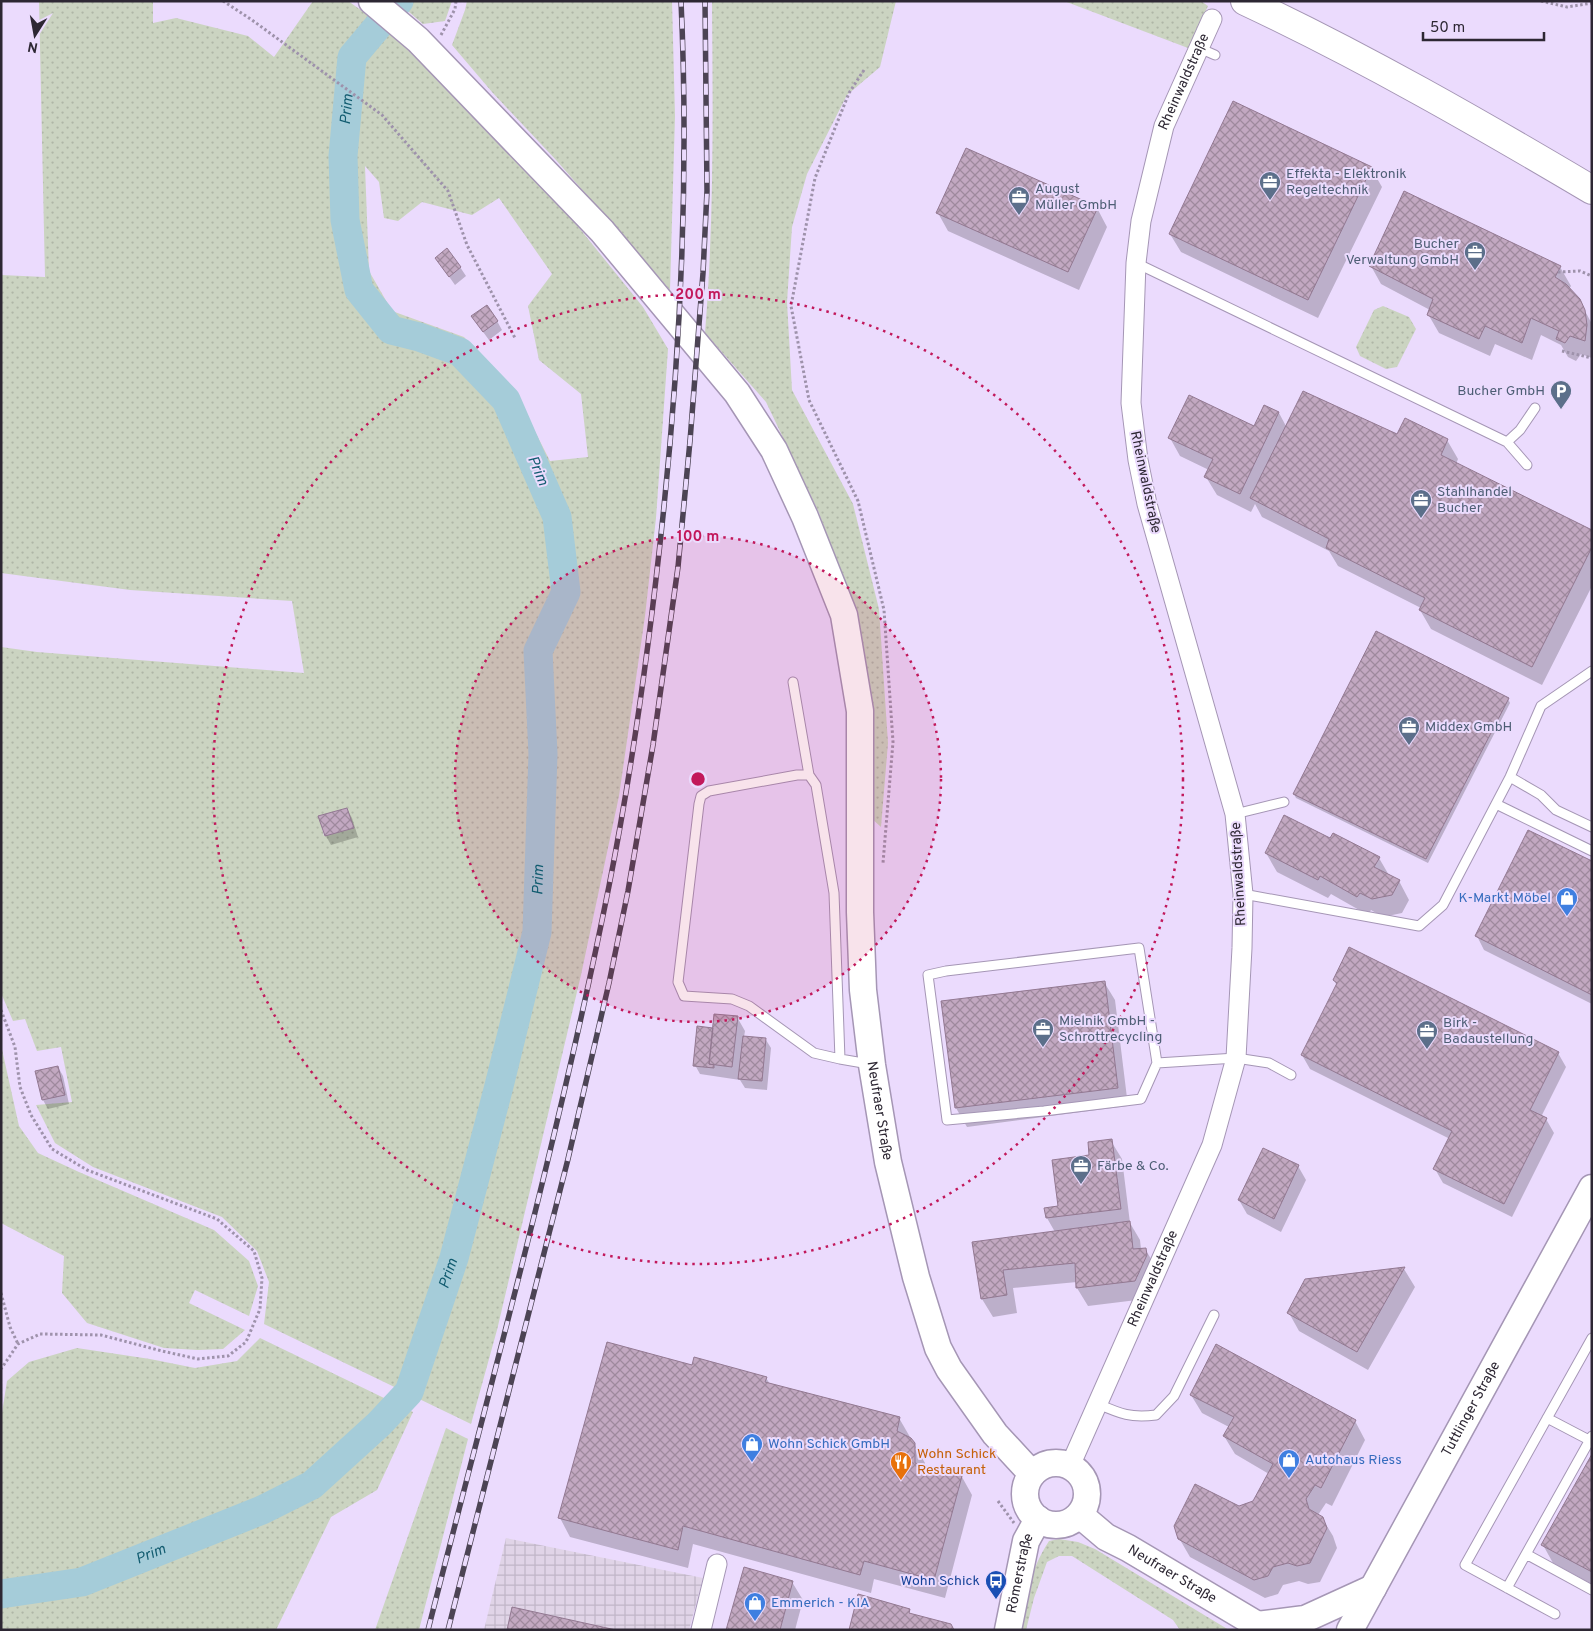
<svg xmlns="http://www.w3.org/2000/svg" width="1593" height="1631" viewBox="0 0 1593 1631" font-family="Overpass,sans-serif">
<defs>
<pattern id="industrial-grid" width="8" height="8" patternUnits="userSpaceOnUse" patternTransform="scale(1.25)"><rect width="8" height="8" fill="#e0d4e7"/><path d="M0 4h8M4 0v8" fill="none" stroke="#c0b6c7"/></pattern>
<pattern id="grass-dots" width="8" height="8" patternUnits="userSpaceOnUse" patternTransform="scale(1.25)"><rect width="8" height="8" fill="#cbd4c1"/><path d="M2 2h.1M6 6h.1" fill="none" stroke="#afb6a6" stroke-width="1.8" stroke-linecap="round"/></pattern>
<pattern id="building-cross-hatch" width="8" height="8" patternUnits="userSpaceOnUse" patternTransform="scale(1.25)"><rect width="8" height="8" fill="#c2a8c1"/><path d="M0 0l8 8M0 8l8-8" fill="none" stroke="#9e899d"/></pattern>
</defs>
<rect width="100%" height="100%" fill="#ebdbfd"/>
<path fill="url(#industrial-grid)" d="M506 1538 703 1578 689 1630H484Z"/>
<path fill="url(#grass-dots)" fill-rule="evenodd" d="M39 1H153V23L176 18 248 36 274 57 313 1H348L405 41 555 198 643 307 668 349 656 518 645 616 619 796 581 975 497 1330 471 1424 264 1324 269 1282 257 1251 222 1217 93 1167 55 1143 36 1105 72 1102 61 1047 37 1051 25 1019 13 1021 1 993V647L37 652 304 673 292 601 130 590 1 573V275L45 277ZM365 166 379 182 384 218 398 221 422 202 472 215 499 198 552 274 528 306 539 360 581 394 588 457 550 461 516 394 464 337 392 311 369 271ZM347 808 353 828 324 836 319 816Z
M396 1H452L445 21 423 24Z
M467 1H672L675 116 670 290 556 160 492 92 452 45 465 10Z
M712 1H896L880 67 847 95 807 174 792 227 787 302 792 390 853 504 879 609 888 743 881 827 871 818 853 611 819 513 766 402 705 333C714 223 713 112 712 1Z
M1064 1H1201L1208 6 1188 48Z
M1383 306 1409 317 1416 329 1397 367 1386 369 1360 356 1356 347 1374 310Z
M1 1045 19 1126 38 1153 79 1172 214 1230 249 1261 258 1286 249 1316 195 1290 189 1303 245 1330 223 1349 198 1350 164 1348 87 1323 62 1293 64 1256 1 1223Z
M260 1338 413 1412 377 1490 331 1517 276 1630H1V1419L7 1381 29 1362 77 1348 150 1359 195 1368 237 1361Z
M446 1428 468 1439 419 1630H375Z
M1059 1539 1078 1542 1095 1549 1229 1630H1180L1173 1620 1072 1556H1059L1047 1562 1034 1598 1026 1630H1021C1027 1595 1029 1572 1049 1541Z"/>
<path fill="#0003" d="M1371 168 1382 187 1318 318 1181 252 1170 234Z
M1097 208 1107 227 1079 290 948 231 938 213Z
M436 258 460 267 466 276 455 285Z
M1371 266 1560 267 1571 286 1569 289 1579 300 1592 324V358L1581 354 1576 361 1568 357 1561 345 1541 335 1532 360 1495 344 1490 356 1439 333 1428 314 1430 310 1381 284Z
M497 321 502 330 489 340 478 325Z
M1264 407 1279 413 1287 428 1447 440 1458 459 1456 464 1592 531V586L1542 685 1431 629 1420 610 1421 608 1338 566 1329 551 1262 517 1255 504 1251 512 1217 495 1206 477 1209 470 1180 456 1170 438 1254 428Z
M1508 699 1510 703 1428 863 1296 798 1294 794Z
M347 809 352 818 358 837 331 845 326 836 320 817Z
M1331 840 1379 858 1390 877 1399 881 1409 900 1402 913 1383 917 1371 910 1368 915 1331 894 1328 898 1277 872 1266 853Z
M1592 862V1004L1484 950 1477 936Z
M1334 980 1558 1053 1566 1067 1541 1117 1546 1119 1554 1133 1512 1217 1443 1183 1435 1169 1450 1139 1310 1069 1302 1055 1337 986Z
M1104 982 1115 1000 1128 1106 967 1127 956 1108 943 1002Z
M737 1017 745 1031 744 1037 766 1040 771 1048 767 1090 745 1088 740 1080 700 1074 695 1065 712 1029Z
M58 1067 63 1076 69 1104 48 1109 43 1100 36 1072Z
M1111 1141 1122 1159 1130 1223 1140 1240 1141 1249H1145L1156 1267 1145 1299 1088 1306 1077 1288V1282L1013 1288 1017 1313 993 1317 982 1299 973 1243 1055 1232 1047 1218 1059 1207 1091 1156Z
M1298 1166 1306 1180 1281 1232 1247 1214 1239 1200Z
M1404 1269 1415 1287 1368 1370 1299 1331 1289 1313 1306 1281Z
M693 1367 766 1378 770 1384 899 1418 925 1463V1467L962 1477 972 1495 945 1598 874 1579 871 1593 693 1544 688 1568 570 1537 560 1518Z
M1191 1395 1355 1421 1365 1440 1332 1506 1326 1503 1318 1515 1322 1518 1333 1536 1337 1548 1320 1582 1308 1584 1299 1581 1283 1585 1278 1594 1265 1598 1190 1557 1179 1538 1239 1507 1254 1502 1269 1474 1235 1454 1224 1436 1229 1427 1202 1413Z
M1592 1457V1584L1553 1563 1543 1545Z
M792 1582 803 1600 795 1630H728Z"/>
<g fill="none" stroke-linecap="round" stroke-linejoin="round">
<path stroke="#a5ccd9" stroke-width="29" id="s1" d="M1 1594 82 1582 262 1510 312 1485 379 1424 409 1392 454 1258 499 1086 537 932 543 754 538 651 566 592 557 517 506 400 460 352 419 337 391 330 359 290 345 220 343 156 352 57 399 1"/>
</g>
<path fill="url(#building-cross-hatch)" stroke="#927891" d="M1233 101 1372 167 1308 300 1169 234Z
M966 148 1098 207 1068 272 936 213Z
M1404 191 1561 266 1555 277 1566 284 1580 299 1585 310 1587 325 1585 341 1570 336 1565 343 1556 339 1559 331 1531 318 1522 343 1485 326 1479 339 1427 315 1433 299 1369 266Z
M447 248 461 267 449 277 435 258Z
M487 305 498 321 483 332 471 316Z
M1303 391 1397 434 1405 418 1448 439 1441 455 1592 530V547L1532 667 1419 610 1425 598 1326 548 1329 539 1250 498Z
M1189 395 1254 426 1264 405 1279 412 1240 494 1204 477 1213 459 1168 438Z
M1376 631 1509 698 1426 859 1293 794Z
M347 808 354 828 325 836 318 816Z
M1284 815 1330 838 1333 833 1380 857 1374 867 1400 880 1392 895 1372 899 1360 893 1357 897 1320 876 1318 880 1265 853Z
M1528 830 1592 861V995L1475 936Z
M1349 947 1559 1052 1530 1110 1547 1118 1504 1204 1433 1169 1452 1131 1301 1055 1337 983 1333 980Z
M1105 981 1118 1088 955 1108 941 1001Z
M714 1014 738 1016 732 1067 709 1064Z
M697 1026 713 1028 709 1064 714 1065V1068L693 1066Z
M743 1036 766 1038 762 1081 738 1079Z
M58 1066 65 1095 42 1100 35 1071Z
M1112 1139 1121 1209 1046 1218 1044 1208 1058 1206 1052 1160 1089 1155 1088 1142Z
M1263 1148 1299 1165 1274 1219 1238 1200Z
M1130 1221 1133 1249 1146 1248 1147 1255 1135 1281 1076 1288 1075 1263 1003 1270 1007 1295 981 1299 972 1242Z
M1405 1267 1357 1352 1287 1313 1305 1279Z
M607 1342 692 1365 694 1357 767 1377 765 1382 900 1417 897 1431 911 1438 915 1443V1463L962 1476 934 1580 864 1561 860 1575 683 1526 678 1550 558 1518Z
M1216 1344 1356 1420 1321 1488 1315 1485 1306 1499 1309 1509 1323 1517 1327 1528 1310 1563 1297 1566 1288 1563 1273 1567 1268 1576 1254 1580 1178 1539 1174 1526 1195 1484 1239 1506 1253 1501 1273 1464 1223 1436 1234 1417 1190 1395Z
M1592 1454V1572L1541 1545Z
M744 1567 793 1581 780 1630H726Z
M858 1594 910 1609 909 1613 951 1624 954 1630H849Z
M512 1607 616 1630H507Z"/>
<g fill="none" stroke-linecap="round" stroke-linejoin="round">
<g stroke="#a596b5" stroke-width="11">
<path id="lane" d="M1199 48 1215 55
M1136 263 1507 442 1527 465
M1507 442 1520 430 1535 408
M793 682 809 775
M1510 777 1541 795 1556 810 1592 827
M1496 804 1592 851
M1235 814 1284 802
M1243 894 1419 926 1443 905 1510 777 1541 706 1592 671
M840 1059 814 1053 749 1006 732 999 684 996 678 982 699 804 701 796 709 791 797 775H809L816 785 834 893 840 1059 869 1064
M1157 1063 1141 1099 1044 1111 947 1120 928 975 946 971 1139 948 1157 1063 1236 1058 1269 1063 1291 1075
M1098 1404C1121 1414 1130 1418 1156 1415L1174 1396 1214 1315
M1547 1418 1589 1440
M1592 1436 1526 1554 1592 1590
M1507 1588 1526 1554
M1555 1614 1465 1565 1592 1338"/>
</g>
<g stroke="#a596b5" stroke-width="21">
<g id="street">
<path id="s2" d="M1070 1466 1212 1145 1236 1058 1242 948 1243 894 1235 814 1147 504 1138 460 1131 403 1136 263 1141 221 1164 126 1212 19"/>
<path d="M701 1630 717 1564"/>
</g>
</g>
<g stroke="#a596b5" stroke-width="29">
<g id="secondary">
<path id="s3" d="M372 1 418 40 602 231 737 393 774 450 805 517 844 615 860 711V912L863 990 872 1065 888 1162 916 1277 938 1348 949 1369 995 1434 1032 1474"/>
<circle cx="1056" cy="1494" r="31"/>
<path id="s4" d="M1080 1515 1106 1537 1128 1548 1266 1630"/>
<path d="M1257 1625 1305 1619 1373 1588"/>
<path id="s5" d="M1008 1630 1026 1541 1038 1519"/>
<path id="s6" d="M1350 1630 1592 1188"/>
</g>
</g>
<g stroke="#a596b5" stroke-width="30">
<path id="primary" d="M1245 1C1364 57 1479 123 1592 190"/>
</g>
<path stroke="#9e92ab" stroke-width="3" stroke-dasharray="2.5 2.5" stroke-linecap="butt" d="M223 1 252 20 382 115 448 191 467 245 515 338
M1541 1 1567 7 1592 3
M441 35 455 9 456 1
M864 70 849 93 815 178 791 306 809 400 858 501 884 610 893 742 883 863
M1558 272 1580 271 1592 276
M1562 351 1592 358
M1 1010 15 1047 20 1087 31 1115 52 1149 87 1170 217 1219 254 1251 262 1278 260 1309 246 1342 228 1356 198 1359 162 1351 101 1335 40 1334 18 1344 1 1369
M1 1293 10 1327 18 1344
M998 1501 1014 1523"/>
<use href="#lane" stroke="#fff" stroke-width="9"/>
<use href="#street" stroke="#fff" stroke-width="19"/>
<use href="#secondary" stroke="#fff" stroke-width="26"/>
<use href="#primary" stroke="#fff" stroke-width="28"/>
<g stroke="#4c4454" stroke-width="5.5">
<path id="rail" d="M428 1630C491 1383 559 1136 609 886 633 764 650 640 663 516 681 345 689 173 681 1
M448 1630 568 1159 609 983 628 891 653 745 678 567 690 441 703 273 707 191 705 1"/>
</g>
<use href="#rail" stroke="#ebdbfd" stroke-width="4" stroke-dasharray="11" stroke-linecap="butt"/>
</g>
<circle cx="698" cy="779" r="243" fill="#c2185b" fill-opacity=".12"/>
<g fill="none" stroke="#c2185b" stroke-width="2.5" stroke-dasharray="2.5 5">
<circle cx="698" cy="779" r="243"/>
<circle cx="698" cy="779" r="485"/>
</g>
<defs>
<g id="office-pin" transform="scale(1.125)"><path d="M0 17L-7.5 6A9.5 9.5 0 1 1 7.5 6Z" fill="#5c6f8a" stroke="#ebdbfd"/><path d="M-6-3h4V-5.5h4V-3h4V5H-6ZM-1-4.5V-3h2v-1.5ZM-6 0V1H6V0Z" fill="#fff"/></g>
<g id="parking-pin" transform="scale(1.125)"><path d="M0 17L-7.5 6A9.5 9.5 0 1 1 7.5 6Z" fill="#5c6f8a" stroke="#ebdbfd"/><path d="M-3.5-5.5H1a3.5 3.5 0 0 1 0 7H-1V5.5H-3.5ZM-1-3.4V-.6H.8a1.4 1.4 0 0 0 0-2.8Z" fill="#fff"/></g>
<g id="shop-pin" transform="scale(1.125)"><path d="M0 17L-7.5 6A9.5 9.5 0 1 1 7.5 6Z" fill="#3f7fe0" stroke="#ebdbfd"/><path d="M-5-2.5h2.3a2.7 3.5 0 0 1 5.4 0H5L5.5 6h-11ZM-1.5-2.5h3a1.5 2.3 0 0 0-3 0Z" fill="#fff"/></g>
<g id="restaurant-pin" transform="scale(1.125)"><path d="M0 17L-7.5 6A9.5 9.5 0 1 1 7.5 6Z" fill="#e8710a" stroke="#ebdbfd"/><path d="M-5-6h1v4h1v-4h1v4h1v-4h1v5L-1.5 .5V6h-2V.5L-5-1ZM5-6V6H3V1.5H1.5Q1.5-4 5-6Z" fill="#fff"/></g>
<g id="bus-pin" transform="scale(1.125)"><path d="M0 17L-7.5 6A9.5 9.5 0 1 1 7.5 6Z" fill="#1a4fb4" stroke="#ebdbfd"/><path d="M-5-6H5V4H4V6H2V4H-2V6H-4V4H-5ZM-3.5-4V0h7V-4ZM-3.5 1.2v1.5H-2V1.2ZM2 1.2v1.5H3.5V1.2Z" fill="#fff"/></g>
</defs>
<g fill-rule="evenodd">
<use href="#office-pin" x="1270" y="182"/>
<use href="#office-pin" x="1019" y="197"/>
<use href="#office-pin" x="1475" y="252"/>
<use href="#parking-pin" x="1561" y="391"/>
<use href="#office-pin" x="1421" y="500"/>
<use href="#office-pin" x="1409" y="727"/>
<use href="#shop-pin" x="1567" y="898"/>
<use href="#office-pin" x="1043" y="1029"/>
<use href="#office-pin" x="1427" y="1031"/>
<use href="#office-pin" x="1081" y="1166"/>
<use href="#shop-pin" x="752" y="1444"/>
<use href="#shop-pin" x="1289" y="1460"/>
<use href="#restaurant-pin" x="901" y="1462"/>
<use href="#bus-pin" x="996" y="1581"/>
<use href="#shop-pin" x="755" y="1603"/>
</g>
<g text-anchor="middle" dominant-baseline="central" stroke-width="4" stroke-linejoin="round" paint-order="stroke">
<g font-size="14" fill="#2d2733" stroke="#ebdbfd">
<text stroke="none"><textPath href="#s2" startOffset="1439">Rheinwaldstraße</textPath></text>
<text transform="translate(1145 482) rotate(78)">Rheinwaldstraße</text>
<text transform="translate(1239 874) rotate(-93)">Rheinwaldstraße</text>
<text stroke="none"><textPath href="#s3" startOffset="1282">Neufraer Straße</textPath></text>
<text stroke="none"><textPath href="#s2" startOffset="205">Rheinwaldstraße</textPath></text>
<text stroke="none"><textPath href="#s6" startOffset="252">Tuttlinger Straße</textPath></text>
<text stroke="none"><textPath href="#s5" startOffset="58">Römerstraße</textPath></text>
<text stroke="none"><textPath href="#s4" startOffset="110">Neufraer Straße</textPath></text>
</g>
<g font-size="14" fill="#4e5e75" stroke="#ebdbfd" text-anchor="start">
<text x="1286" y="174">Effekta - Elektronik<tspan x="1286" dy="16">Regeltechnik</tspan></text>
<text x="1035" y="189">August<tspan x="1035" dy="16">Müller GmbH</tspan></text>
<text x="1459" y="244" text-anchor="end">Bucher<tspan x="1459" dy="16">Verwaltung GmbH</tspan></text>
<text x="1545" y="391" text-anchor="end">Bucher GmbH</text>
<text x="1437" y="492">Stahlhandel<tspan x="1437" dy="16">Bucher</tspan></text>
<text x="1425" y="727">Middex GmbH</text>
<text x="1059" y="1021">Mielnik GmbH -<tspan x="1059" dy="16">Schrottrecycling</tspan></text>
<text x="1443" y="1023">Birk -<tspan x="1443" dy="16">Badaustellung</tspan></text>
<text x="1097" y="1166">Färbe &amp; Co.</text>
</g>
<g font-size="14" fill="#366cbe" stroke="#ebdbfd" text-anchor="start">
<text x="1551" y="898" text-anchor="end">K-Markt Möbel</text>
<text x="768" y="1444">Wohn Schick GmbH</text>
<text x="1305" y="1460">Autohaus Riess</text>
<text x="771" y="1603">Emmerich - KIA</text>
</g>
<g font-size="14" fill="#c56008" stroke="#ebdbfd" text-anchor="start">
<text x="917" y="1454">Wohn Schick<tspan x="917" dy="16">Restaurant</tspan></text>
</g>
<g font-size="14" fill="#164399" stroke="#ebdbfd" text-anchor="end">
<text x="980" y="1581">Wohn Schick</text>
</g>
<g font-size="15" font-style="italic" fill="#125c70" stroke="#ebdbfd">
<text stroke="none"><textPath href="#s1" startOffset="1866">Prim</textPath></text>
<text transform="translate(537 471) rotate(67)">Prim</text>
<text stroke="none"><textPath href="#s1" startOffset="996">Prim</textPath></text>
<text stroke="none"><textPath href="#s1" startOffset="591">Prim</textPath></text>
<text stroke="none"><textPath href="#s1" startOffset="156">Prim</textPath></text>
</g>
</g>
<circle cx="698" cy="779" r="8" fill="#c2185b" stroke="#ebdbfd" stroke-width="2.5"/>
<g font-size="15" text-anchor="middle" font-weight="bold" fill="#c2185b" stroke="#ebdbfd" stroke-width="4" stroke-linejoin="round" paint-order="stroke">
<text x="698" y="299">200 m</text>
<text x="698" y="541">100 m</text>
</g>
<rect width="1593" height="1631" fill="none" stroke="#2d2733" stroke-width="5"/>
<g transform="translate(35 35) rotate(191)" stroke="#ebdbfd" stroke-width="4" paint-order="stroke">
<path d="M0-4L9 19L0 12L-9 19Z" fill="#2d2733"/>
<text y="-8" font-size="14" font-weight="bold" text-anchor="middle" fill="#2d2733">N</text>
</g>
<path d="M1423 32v8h121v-8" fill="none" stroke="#2d2733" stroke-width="2.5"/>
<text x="1430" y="32" font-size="15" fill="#2d2733" stroke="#ebdbfd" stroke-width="4" paint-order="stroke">50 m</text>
</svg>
